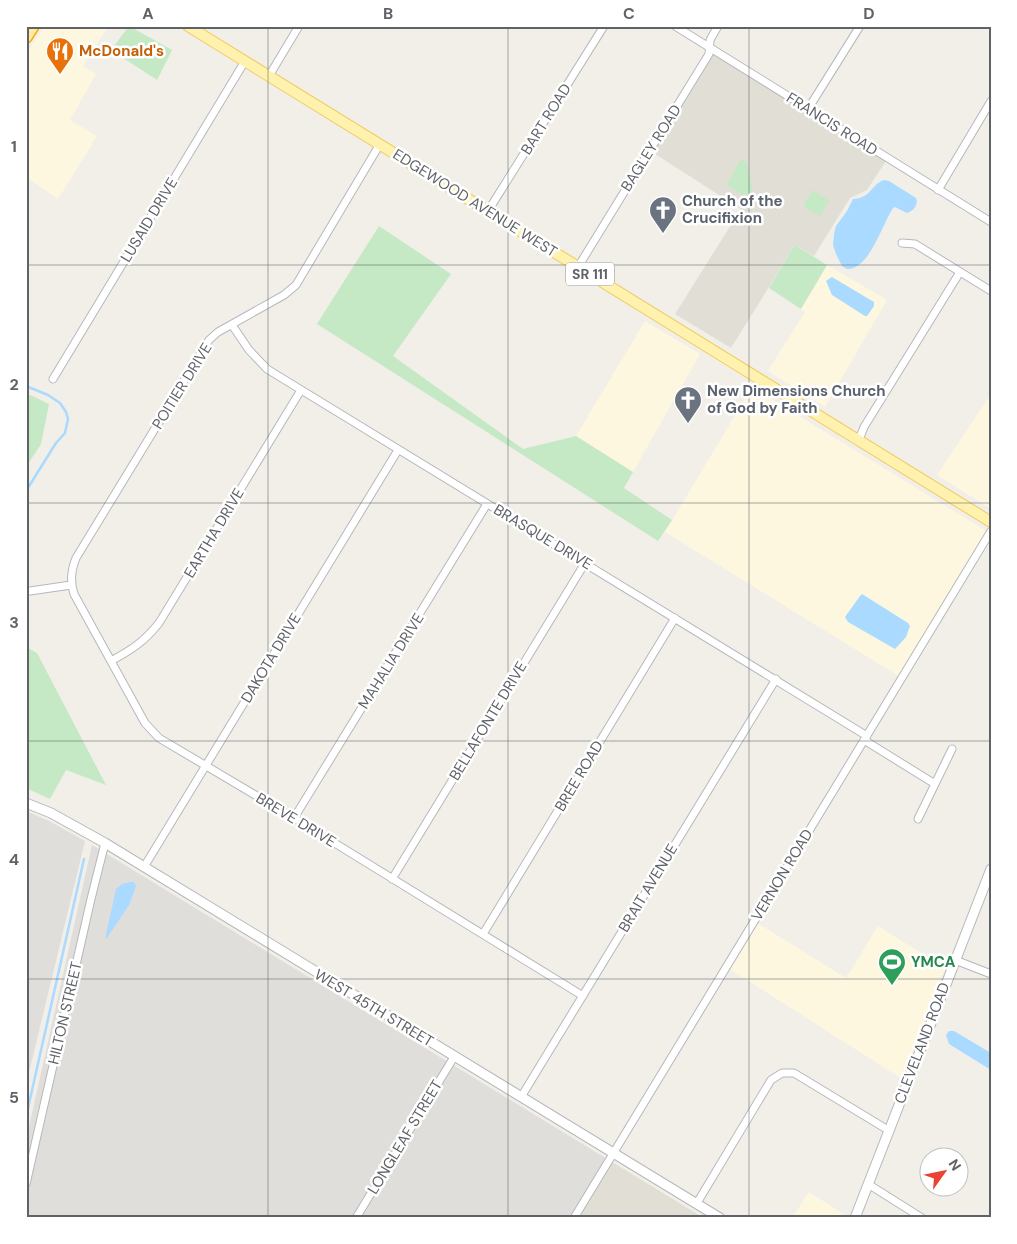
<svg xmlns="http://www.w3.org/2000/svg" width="1017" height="1244" viewBox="0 0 1017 1244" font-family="'DM Sans',sans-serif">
<rect width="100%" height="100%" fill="#f1efe8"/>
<path fill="#fef7e0" d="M44 26H108L83 66 96 74 70 120 97 136 58 199 26 177V55Z
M827 265 887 300 825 407 768 371 805 312 801 309Z
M645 321 700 354 633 472 576 436Z
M752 387 991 534V540L905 680 665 532Z
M991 394V509L937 475Z
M757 923 846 978 878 926 945 968 902 1079 730 969Z
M809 1192 848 1217 847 1218H792Z"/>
<path fill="#e0deda" d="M26 811 49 821 85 841 26 1085Z
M92 845 612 1162 578 1218H26V1140Z"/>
<path fill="#e1ded6" d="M713 54 886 161 867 190 850 198 814 256 795 245 731 348 675 314 741 209 652 152Z
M612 1162 704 1218H578Z"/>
<path fill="#c5e8c5" d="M129 26 172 50 157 80 111 50Z
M743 160 747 162 753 191 750 194 744 195 729 187 727 184 739 162Z
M813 190 829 201 820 216 803 206Z
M379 226 451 274 393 356 523 449 576 436 633 472 624 488 672 520 658 541 317 324Z
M795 245 827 265 801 309 769 288Z
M26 393 49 404 41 444 26 467Z
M26 647 37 653 106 785 66 770 50 799 26 788Z"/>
<path fill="#aadaff" d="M884 180 889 181 916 198C919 205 913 211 907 213L895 207 893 208C882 225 869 270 847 269L842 266 836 254 833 245 834 234 836 226 847 211 853 199C872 198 870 185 884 180Z
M832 277 874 302V306L867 316H865L832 295 826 281Z
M862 594 908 623 910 626 906 637 895 649 848 622 845 617 860 596Z
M129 882H134L136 886 129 905 107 938 105 939 116 889 122 884Z
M949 1031H954L991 1053V1070L949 1044 946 1035Z"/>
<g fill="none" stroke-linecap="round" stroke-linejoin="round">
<path stroke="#aadaff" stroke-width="2.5" d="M26 386 48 395 60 403 66 412 68 419 65 433 56 443 26 491
M26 1117 84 859"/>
<g stroke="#b5b8bc" stroke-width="9">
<path id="minor" d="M675 26 991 222
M269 76 299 26
M808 109 860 26
M380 144 296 285 284 295 218 332 209 340 76 558C71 571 70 581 74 594L145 723 159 738 294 818 583 996
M938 190 991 101
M488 211 604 26
M902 243 915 244 991 291
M578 267 709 54 710 40 718 26
M232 325 249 350 267 369 867 736
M53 379 245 61
M859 440 864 427 960 272
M30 591 71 585
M111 661C131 650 144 642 159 623L301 390
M864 740 935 784
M294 818 487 504
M918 819 952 749
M144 867 398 450
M392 879 585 563
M483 934 675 618
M955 960 991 974
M521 1097 776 679
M26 1184 91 899 105 843
M868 1184 922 1218
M697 1203 771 1080 782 1073H794L888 1130
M356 1218 454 1057
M574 1218 991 531"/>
</g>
<g stroke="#b5b8bc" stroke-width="11">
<path id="tertiary" d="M26 803 51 813 105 843 720 1218
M855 1218 991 869"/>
</g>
<g stroke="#f2c960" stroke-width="12">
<path id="primary" d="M188 26 991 522"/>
</g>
<g stroke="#f9ab00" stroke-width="14">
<path id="trunk" d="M26 37 33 26"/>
</g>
<use href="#minor" stroke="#fff" stroke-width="7"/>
<use href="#tertiary" stroke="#fff" stroke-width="9"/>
<use href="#primary" stroke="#fff2af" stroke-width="10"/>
<use href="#trunk" stroke="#feeaa1" stroke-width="11"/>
</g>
<path fill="none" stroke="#5f6368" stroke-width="1" stroke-opacity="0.55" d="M268 26V1218M508 26V1218M749 26V1218M26 265H991M26 503H991M26 741H991M26 979H991"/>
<defs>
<g id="restaurant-pin" transform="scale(1.4375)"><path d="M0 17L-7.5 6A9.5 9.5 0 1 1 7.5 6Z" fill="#e8710a" stroke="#fff"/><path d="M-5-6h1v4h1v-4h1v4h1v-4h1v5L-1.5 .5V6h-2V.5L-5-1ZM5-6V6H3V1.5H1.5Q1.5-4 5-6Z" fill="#fff"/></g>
<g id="church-pin" transform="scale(1.4375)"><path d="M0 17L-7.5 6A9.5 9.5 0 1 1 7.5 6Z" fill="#6b7280" stroke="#fff"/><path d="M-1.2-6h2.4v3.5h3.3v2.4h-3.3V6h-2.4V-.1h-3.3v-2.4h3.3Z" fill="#fff"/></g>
<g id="stadium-pin" transform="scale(1.4375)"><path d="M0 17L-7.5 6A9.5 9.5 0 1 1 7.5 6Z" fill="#2e9e5b" stroke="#fff"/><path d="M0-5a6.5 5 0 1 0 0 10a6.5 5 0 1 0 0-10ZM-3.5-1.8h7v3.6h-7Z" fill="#fff"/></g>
</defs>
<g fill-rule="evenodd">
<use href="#restaurant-pin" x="60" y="51"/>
<use href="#church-pin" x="663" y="210"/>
<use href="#church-pin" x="688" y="400"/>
<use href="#stadium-pin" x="892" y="962"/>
</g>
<g text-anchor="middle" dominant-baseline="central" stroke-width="5" stroke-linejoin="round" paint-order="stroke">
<rect fill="#fff" stroke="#8f9295" stroke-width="1" x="566" y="262.5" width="48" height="23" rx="4"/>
<g font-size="14" font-weight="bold" fill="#5f6368">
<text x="590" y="274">SR 111</text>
</g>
<g font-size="15" font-weight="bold" fill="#c56008" stroke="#fff" text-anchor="start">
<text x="79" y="51">McDonald's</text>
</g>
<g font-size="15" fill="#5f6368" stroke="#fff">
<text transform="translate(546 119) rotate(-58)">BART ROAD</text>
<text transform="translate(832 124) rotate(32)">FRANCIS ROAD</text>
<text transform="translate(651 148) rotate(-58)">BAGLEY ROAD</text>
<text transform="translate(475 203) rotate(32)">EDGEWOOD AVENUE WEST</text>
<text transform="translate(149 220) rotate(-59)">LUSAID DRIVE</text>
<text transform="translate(182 386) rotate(-58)">POITIER DRIVE</text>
<text transform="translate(214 533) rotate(-59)">EARTHA DRIVE</text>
<text transform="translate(543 537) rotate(31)">BRASQUE DRIVE</text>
<text transform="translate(271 658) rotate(-59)">DAKOTA DRIVE</text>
<text transform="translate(391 661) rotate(-58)">MAHALIA DRIVE</text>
<text transform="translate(488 721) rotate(-59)">BELLAFONTE DRIVE</text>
<text transform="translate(579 776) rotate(-59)">BREE ROAD</text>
<text transform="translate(296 820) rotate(31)">BREVE DRIVE</text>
<text transform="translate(782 875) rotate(-59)">VERNON ROAD</text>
<text transform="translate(648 888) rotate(-59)">BRAIT AVENUE</text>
<text transform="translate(374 1008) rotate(31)">WEST 45TH STREET</text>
<text transform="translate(65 1013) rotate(-77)">HILTON STREET</text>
<text transform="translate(922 1043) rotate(-69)">CLEVELAND ROAD</text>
<text transform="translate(405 1137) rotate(-59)">LONGLEAF STREET</text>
</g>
<g font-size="15" font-weight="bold" fill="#5b616d" stroke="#fff" text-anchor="start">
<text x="682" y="201">Church of the<tspan x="682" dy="17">Crucifixion</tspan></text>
<text x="707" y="391">New Dimensions Church<tspan x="707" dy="17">of God by Faith</tspan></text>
</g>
<g font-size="15" font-weight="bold" fill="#27864d" stroke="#fff" text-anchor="start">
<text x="911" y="962">YMCA</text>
</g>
</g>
<rect width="1017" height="1244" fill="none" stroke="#ffffff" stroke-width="55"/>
<g transform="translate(944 1172) rotate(57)"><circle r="24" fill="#ffffff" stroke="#bfc1c3"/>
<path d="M0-4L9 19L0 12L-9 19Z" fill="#ea4335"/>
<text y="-8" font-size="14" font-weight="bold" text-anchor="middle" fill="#5f6368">N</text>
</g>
<rect x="28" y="28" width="962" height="1188" fill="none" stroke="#5f6368" stroke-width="2"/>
<g font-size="16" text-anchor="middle" font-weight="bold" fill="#5f6368">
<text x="148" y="19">A</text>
<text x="388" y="19">B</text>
<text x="629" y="19">C</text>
<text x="869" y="19">D</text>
<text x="14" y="152">1</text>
<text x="14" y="390">2</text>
<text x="14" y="628">3</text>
<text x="14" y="865">4</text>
<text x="14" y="1103">5</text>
</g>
</svg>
